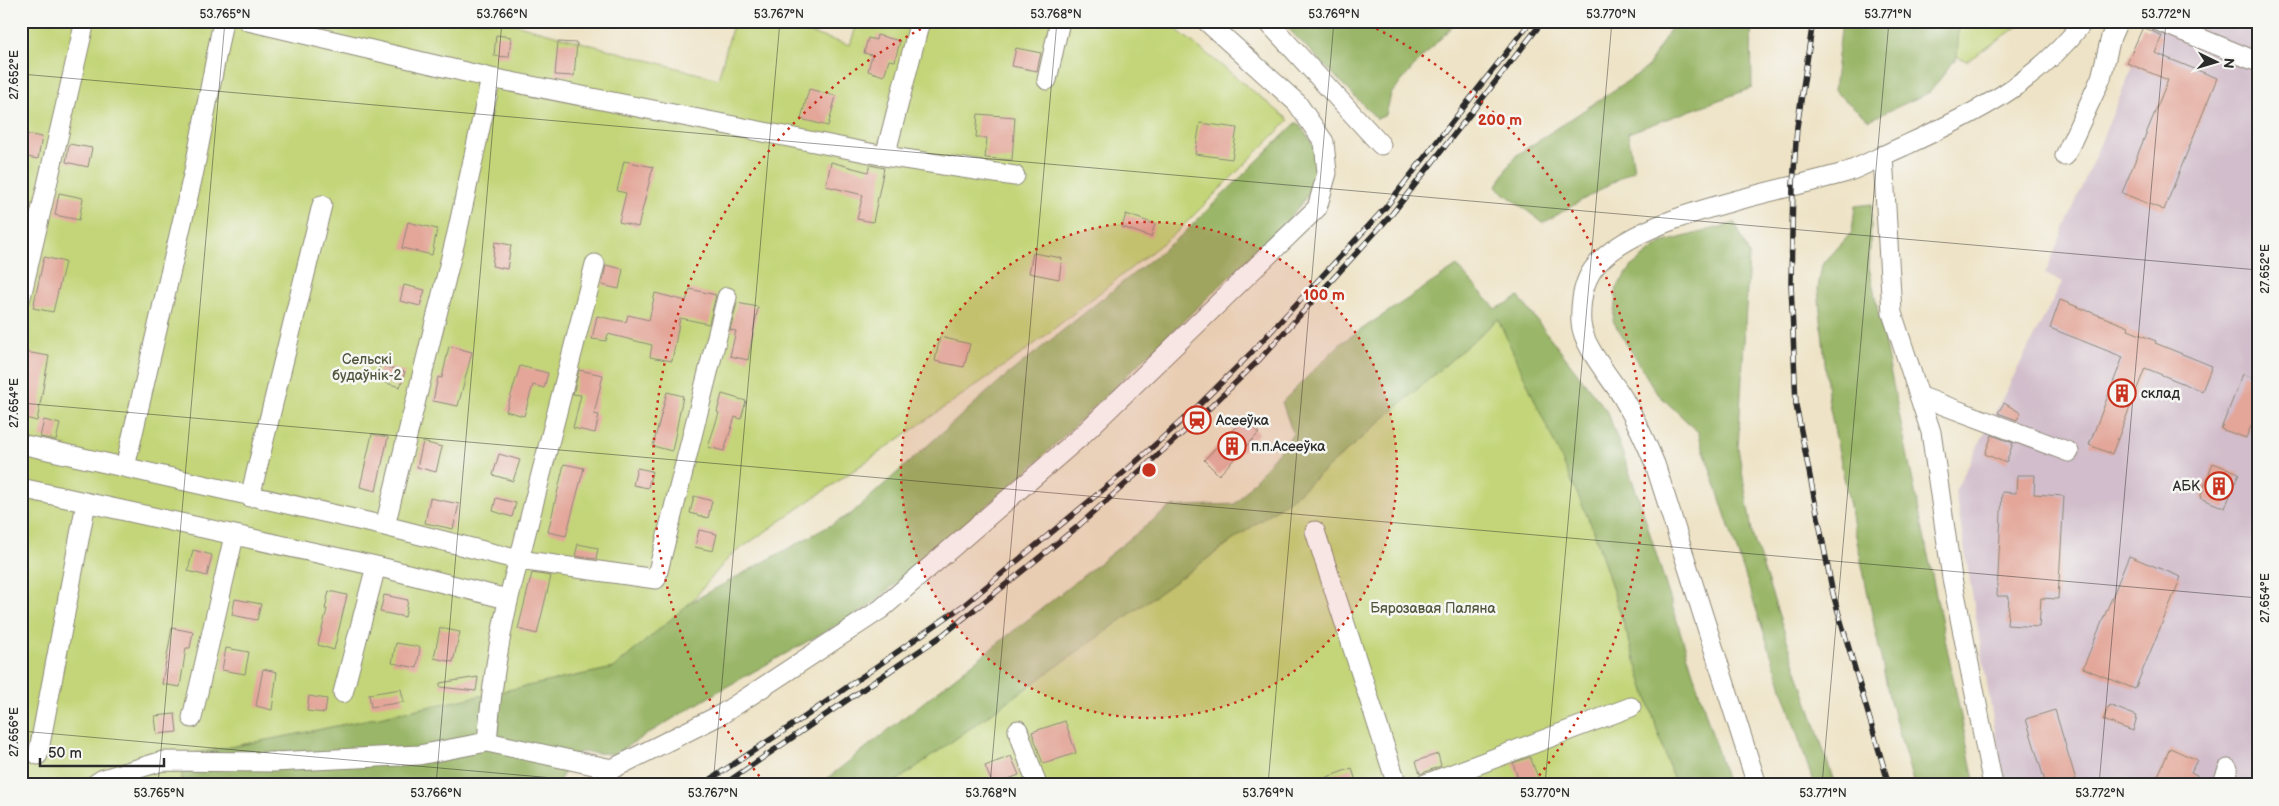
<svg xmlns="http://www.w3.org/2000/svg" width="2279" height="806" viewBox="0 0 2279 806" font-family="'Balsamiq Sans',sans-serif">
<rect width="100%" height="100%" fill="#f6f6f2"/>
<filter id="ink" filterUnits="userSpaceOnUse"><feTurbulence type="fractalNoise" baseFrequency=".02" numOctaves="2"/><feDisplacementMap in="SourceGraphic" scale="10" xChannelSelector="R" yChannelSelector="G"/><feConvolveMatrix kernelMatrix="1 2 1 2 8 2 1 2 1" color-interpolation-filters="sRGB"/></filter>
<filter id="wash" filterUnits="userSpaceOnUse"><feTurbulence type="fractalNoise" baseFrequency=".0096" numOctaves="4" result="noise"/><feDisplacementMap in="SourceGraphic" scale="20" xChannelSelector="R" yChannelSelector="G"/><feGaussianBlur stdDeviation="1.12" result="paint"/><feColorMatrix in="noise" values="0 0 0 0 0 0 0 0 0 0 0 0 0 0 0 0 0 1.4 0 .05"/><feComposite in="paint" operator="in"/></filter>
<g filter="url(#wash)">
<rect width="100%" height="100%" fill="#eee3c6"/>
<path fill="#d1bdcb" d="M2153 21H2258V785H2004L1955 491 2062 282 2045 274 2133 66 2127 63 2143 27 2149 30Z"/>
<path fill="#c3d578" stroke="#778052" d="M21 21H503L718 79 734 21H769L850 45 858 21H1166L1289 120 1178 231 1027 350 730 556 691 602 614 668 298 734 188 755 179 785H21Z
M1959 21H2026L1967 61 1957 57Z
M1499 318 1594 531 1675 785H891L1296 495Z"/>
<path fill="#9ab668" stroke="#62704a" d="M1281 21H1457L1418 62 1391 94 1386 115 1377 119Z
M1675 21H1751L1752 88 1628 133 1634 170 1543 223 1496 187 1514 157 1647 68Z
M1842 21H1959L1957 57 1930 92 1869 120 1834 91Z
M1297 122C1302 129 1309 137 1313 145 1329 177 1302 203 1282 226L1025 473 867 608 719 691 614 754 579 752 556 785H179L188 755 298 734 614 668 691 602 851 514 1001 380 1183 234Z
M1872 204 1869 267 1975 785H1914L1889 697 1829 404 1818 289 1822 265 1852 232 1855 206Z
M1735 223 1749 254 1738 448 1753 537 1835 785H1814L1698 432 1656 392 1613 321 1617 287 1633 265 1661 243Z
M1457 266 1496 309 1519 297 1608 413 1640 502 1728 785H1675L1594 531 1498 319 1296 495 891 785H819L1170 507 1235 504 1293 434 1282 402 1341 343Z"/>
<g id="blocks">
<path fill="#e3a699" d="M2143 27 2162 36 2155 53 2217 78 2164 210 2122 193 2168 80 2127 63Z
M496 35 511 37 509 57 494 56Z
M877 35 900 41 895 61 889 60 884 76 868 71 872 55 864 53 868 38 876 40Z
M558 42 577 43 574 76 555 75Z
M1016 48 1041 53 1037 71 1012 66Z
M809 89 836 96 828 126 801 119Z
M978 114 1015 117 1012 160 985 158 987 138 976 137Z
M1200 123 1237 128 1232 159 1195 154Z
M26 134 42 137 38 159 21 156Z
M69 144 92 148 88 167 66 162Z
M624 161 653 167 638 227 619 222 626 193 617 191Z
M831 162 868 172 870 165 884 168 873 222 857 219 863 195 826 186Z
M59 193 83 198 79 220 55 215Z
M1126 214 1155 224 1151 237 1122 227Z
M408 222 437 229 432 255 402 248Z
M495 242 511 245 507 269 492 266Z
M1033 253 1062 258 1059 279 1029 273Z
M44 257 65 262 53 312 33 308Z
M606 265 623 269 619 289 602 285Z
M404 285 425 290 420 306 400 301Z
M690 289 716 295 709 324 680 318 672 361 650 357 652 345 608 334 606 341 592 339 597 316 626 322 628 315 649 320 655 293 686 301Z
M2060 300 2129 327 2128 330 2156 341 2155 343 2212 366 2202 391 2145 368 2112 454 2089 445 2123 357 2050 328Z
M737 303 758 307 748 360 730 356 736 331 730 330Z
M940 337 970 344 964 367 935 361Z
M449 346 472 352 458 406 433 401 438 377 442 378Z
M25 352 49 356 37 421 21 417V371Z
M380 365 405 372 400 387 376 380Z
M520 366 548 373 544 388 533 385 524 416 506 411Z
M579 370 603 375 594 414 599 415 595 433 573 428 581 395 573 394Z
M2243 374 2258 380V409L2246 438 2221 429Z
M667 392 683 396 672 451 653 446Z
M722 394 746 401 741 419 735 417 724 451 708 447 719 413 717 412Z
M2004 403 2021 413 2017 420 1998 413Z
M1244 418 1259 433 1219 475 1204 460Z
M44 420 60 424 56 440 40 437Z
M372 434 388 437 376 491 360 487Z
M1992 435 2013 443 2006 463 1985 454Z
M423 442 442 447 436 472 417 467Z
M499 454 520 460 513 481 493 475Z
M2213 463 2239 473 2225 508 2200 498Z
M564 464 584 468 566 536 548 532Z
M637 468 652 471 648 488 633 485Z
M2017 475H2035L2034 494 2064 496 2058 599 2041 598 2039 627 2007 625 2009 596H1997L2002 492 2016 493Z
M694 496 712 501 708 518 690 513Z
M430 498 459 504 453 529 425 523Z
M496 498 516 503 512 517 493 511Z
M699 530 717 534 713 551 695 547Z
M578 544 598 548 596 559 575 556Z
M193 550 212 555 207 576 188 571Z
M2129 556 2181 577 2135 689 2083 668Z
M532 573 551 576 537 634 518 629Z
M329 591 347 595 334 650 318 645 327 609H325Z
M384 595 408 600 405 617 380 612Z
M235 599 261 604 257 620 232 615Z
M172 628 193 632 190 648H186L180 687 162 684Z
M440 628 460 632 453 662 434 658Z
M396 643 420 647 417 668 392 663Z
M226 648 249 652 245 674 222 670Z
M263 669 277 672 272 710 256 706Z
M478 677 476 691 440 687V683Z
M401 689 404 702 371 707 369 694Z
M309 696 327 699 325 713 307 711Z
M2109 705 2137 716 2133 731 2103 720Z
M2055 710 2076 780 2061 785H2046L2026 719Z
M175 714 177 732 157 734 155 716Z
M1065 721 1076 753 1043 764 1032 732Z
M2170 748 2197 760 2191 772 2197 775 2193 785H2154Z
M1438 754 1441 766 1420 774 1416 761Z
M1011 756 1019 775 993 785 985 766Z
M1530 757 1541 785H1520L1513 763Z
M1352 768 1357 785H1311V783Z"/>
</g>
</g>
<g filter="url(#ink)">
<use href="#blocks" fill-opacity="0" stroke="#8c8778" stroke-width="1"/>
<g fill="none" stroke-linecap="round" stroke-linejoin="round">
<g stroke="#8c8778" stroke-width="21">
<path id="minor" d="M248 21 491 78
M920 21 885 156 1015 176
M1267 21 1381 145
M2158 21 2258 62
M1047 80 1060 21
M1883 155 1892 313 1931 432 1952 578 1993 785
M2065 156 2101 78 2111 37 2118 21
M595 264 519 560 656 579 727 297
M21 297 85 21
M1919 396 2069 452
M21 444 385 526 519 560C501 620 492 681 487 742L419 755 273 762 163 761 103 779 94 785
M125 467 194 171 223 21
M21 488 376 566 507 599
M250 497 322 205
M385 526 457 233 491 78 885 156
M1315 531 1397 785
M343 693 376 566
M192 718 234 536
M1018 730 1037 785
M487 742 612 769 722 714 881 609 1080 437 1317 208 1327 173 1324 142 1297 103 1206 21
M38 755 86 503
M1423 785 1631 707
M1757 785 1655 464C1646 442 1635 419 1623 398 1611 378 1583 347 1581 323 1580 308 1582 288 1590 274 1623 216 1785 191 1847 172 1866 165 1885 154 1904 146 1974 114 2036 84 2084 21
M2222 785 2228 769"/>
</g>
<use href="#minor" stroke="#fff" stroke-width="19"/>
<g stroke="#2b2b2b" stroke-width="5.5">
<path id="rail" d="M1813 21 1797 127 1793 185 1791 283 1796 405 1833 594 1889 785
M702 785 806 716 964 605 1128 469 1198 406 1251 353 1385 208 1531 21
M723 785 944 634 1076 528 1197 420 1260 359 1392 214 1543 21"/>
</g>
<use href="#rail" stroke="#f6f6f2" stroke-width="4" stroke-dasharray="11" stroke-linecap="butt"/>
</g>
</g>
<path fill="none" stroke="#2b2b2b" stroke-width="1" stroke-opacity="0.45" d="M21 74 2258 270M21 403 2258 598M21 731 632 785M158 785 225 21M436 785 502 21M713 785 780 21M990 785 1057 21M1268 785 1334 21M1545 785 1612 21M1822 785 1889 21M2099 785 2166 21"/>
<circle cx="1149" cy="470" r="248" fill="#c8321e" fill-opacity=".12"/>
<g fill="none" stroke="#c8321e" stroke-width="2.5" stroke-dasharray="2.5 5">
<circle cx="1149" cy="470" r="248"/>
<path d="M764 782A496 496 0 0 1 935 22M1363 22A496 496 0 0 1 1534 782"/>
</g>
<defs>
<g id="building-ring" transform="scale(1.4375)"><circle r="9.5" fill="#f6f6f2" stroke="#c8321e" stroke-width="1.5"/><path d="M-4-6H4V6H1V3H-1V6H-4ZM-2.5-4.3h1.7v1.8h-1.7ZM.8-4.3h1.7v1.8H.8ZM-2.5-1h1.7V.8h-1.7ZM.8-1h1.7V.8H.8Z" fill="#c8321e"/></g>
<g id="station-ring" transform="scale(1.4375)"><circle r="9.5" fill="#f6f6f2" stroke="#c8321e" stroke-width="1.5"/><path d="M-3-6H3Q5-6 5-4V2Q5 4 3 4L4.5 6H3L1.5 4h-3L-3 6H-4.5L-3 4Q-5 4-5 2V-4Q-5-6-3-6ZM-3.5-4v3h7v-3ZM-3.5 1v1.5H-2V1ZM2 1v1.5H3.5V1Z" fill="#c8321e"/></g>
</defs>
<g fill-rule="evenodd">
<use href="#building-ring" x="2122" y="393"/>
<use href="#station-ring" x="1197" y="420"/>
<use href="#building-ring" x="1232" y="446"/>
<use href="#building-ring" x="2219" y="486"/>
</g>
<g text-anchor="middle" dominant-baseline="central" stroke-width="5" stroke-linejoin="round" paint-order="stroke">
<g font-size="14" fill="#51563e" stroke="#f6f6f2">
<text x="367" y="359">Сельскі<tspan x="367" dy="16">будаўнік-2</tspan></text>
<text x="1433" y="608">Бярозавая Паляна</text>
</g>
<g font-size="14" fill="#2b2b2b" stroke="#f6f6f2" text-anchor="start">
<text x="2141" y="393">склад</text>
<text x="1216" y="420">Асееўка</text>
<text x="1251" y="446">п.п.Асееўка</text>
<text x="2200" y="486" text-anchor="end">АБК</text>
</g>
</g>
<circle cx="1149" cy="470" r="8" fill="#c8321e" stroke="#f6f6f2" stroke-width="2.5"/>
<g font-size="15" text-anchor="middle" font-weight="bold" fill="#c8321e" stroke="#f6f6f2" stroke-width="5" stroke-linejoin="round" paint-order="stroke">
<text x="1500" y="125">200 m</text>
<text x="1324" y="300">100 m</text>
</g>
<rect width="2279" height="806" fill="none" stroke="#f6f6f2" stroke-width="55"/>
<g transform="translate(2216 62) rotate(95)" stroke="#f6f6f2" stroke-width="4" paint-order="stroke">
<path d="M0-4L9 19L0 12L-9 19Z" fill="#2b2b2b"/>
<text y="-8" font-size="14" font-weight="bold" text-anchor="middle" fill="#2b2b2b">N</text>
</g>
<path d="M40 758v8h124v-8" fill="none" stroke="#2b2b2b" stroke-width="2.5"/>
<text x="48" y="758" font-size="15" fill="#2b2b2b" stroke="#f6f6f2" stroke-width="4" paint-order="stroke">50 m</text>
<rect x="28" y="28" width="2224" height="750" fill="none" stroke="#2b2b2b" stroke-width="2"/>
<g font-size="12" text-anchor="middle" fill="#2b2b2b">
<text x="225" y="18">53.765°N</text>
<text x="502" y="18">53.766°N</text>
<text x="779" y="18">53.767°N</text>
<text x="1056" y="18">53.768°N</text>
<text x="1334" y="18">53.769°N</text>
<text x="1611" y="18">53.770°N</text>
<text x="1888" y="18">53.771°N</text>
<text x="2166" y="18">53.772°N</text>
<text transform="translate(14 75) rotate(-90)" y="4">27.652°E</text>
<text transform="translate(2265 269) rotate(-90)" y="4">27.652°E</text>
<text transform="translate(14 403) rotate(-90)" y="4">27.654°E</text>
<text transform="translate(2265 598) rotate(-90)" y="4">27.654°E</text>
<text transform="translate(14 732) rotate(-90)" y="4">27.656°E</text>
<text x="159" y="797">53.765°N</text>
<text x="436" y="797">53.766°N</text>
<text x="713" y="797">53.767°N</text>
<text x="991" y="797">53.768°N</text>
<text x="1268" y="797">53.769°N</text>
<text x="1545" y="797">53.770°N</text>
<text x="1823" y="797">53.771°N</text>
<text x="2100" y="797">53.772°N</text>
</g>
</svg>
